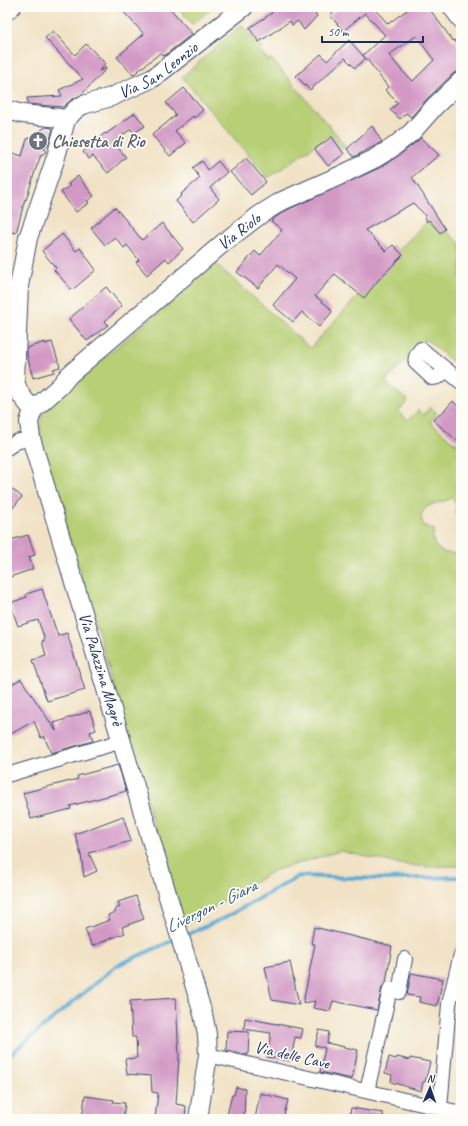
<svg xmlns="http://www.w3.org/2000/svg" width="468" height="1126" viewBox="0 0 468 1126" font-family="Caveat,sans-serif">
<rect width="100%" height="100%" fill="#fdfcf7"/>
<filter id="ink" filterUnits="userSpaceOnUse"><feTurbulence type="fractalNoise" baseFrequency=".025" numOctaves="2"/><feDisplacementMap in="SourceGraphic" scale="8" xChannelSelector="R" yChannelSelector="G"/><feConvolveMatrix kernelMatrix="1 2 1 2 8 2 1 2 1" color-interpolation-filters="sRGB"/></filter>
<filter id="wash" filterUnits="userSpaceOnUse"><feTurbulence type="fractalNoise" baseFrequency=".012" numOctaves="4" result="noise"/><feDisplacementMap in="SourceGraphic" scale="16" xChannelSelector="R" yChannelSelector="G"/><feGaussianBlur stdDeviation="0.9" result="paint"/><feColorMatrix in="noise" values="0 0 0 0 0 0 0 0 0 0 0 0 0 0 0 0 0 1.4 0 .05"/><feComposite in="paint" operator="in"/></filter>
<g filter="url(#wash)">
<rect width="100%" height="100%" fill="#f1e2c5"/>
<path fill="#b7cf74" stroke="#697f69" d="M178 7H207L210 10 192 24Z
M241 25 262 48 260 51 269 61 271 58 336 134 347 149 339 147 330 135 268 178 182 77Z
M431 217 461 244V369L426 339 385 382 408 401 398 412 408 420 418 410 423 415 430 407 437 413 430 422 456 444 461 439V515H457L455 513 457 505 452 498C439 505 415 502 423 525L434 530C434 532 432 537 433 539 434 552 452 557 461 551V865L456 866 428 867 400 864 340 851 273 871 183 926 91 606 64 522 41 439C39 419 41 412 56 398L154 316 215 263 310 348 359 295 362 288Z"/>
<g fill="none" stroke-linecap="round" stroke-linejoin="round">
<path stroke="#59a9d3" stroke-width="4" d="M184 936 224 918 299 876 386 879 461 877
M7 1057 116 966 176 939"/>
</g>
<g id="blocks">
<path fill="#d299c5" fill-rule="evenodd" d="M119 7H169L192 34 164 56 160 53 133 75 117 57 144 34Z
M268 7H311L317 16 304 30 298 21 292 25 290 21 259 42 249 28 272 13Z
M341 7H373L388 24 411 7H428L453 41 455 40 461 53V71L454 73 428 98 411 117 406 113 400 119 390 110 398 103 385 90 388 87 366 58 355 68 345 58 310 90 296 76 321 54 327 61 349 40 365 58 363 55 385 35 365 13 343 31 330 15ZM416 36 434 60 413 81 402 71 389 55Z
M53 31 75 55 86 44 106 64 99 71 106 68V69L81 95 71 100 63 107 28 104 27 98 62 96 59 90 83 79 45 38Z
M184 88 203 110 194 118 193 116 175 131 186 143 170 156 152 135 176 115 166 103Z
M135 113 145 126 134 133 131 129 113 142 126 157 108 173 93 156 89 159 83 152 105 133 106 134Z
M372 126 382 142 354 157 347 149Z
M46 127 52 128 53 129 48 146 44 148 46 152 41 155 35 171 26 200 25 199 16 233 7 231V162L10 152 22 156 27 139Z
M332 137 344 154 328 166 315 149Z
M421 138 439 155 412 177 445 229 440 233 429 220 427 222 424 214 413 203 365 230 386 251 393 245 403 255 380 278 364 298 335 274 315 296 329 307 332 312 319 327 302 312 293 322 273 305 295 279 278 264 258 288 237 272 255 251 260 256 282 230 271 221 276 217 287 210 379 168 398 156Z
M246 158 266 182 251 195 230 172Z
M202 161 208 170 218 161 227 172 210 188 219 199 193 222 176 201 182 195 181 194 200 178 193 168Z
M78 176 94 196 87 201 89 203 76 212 61 192 70 186 68 184Z
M115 207 142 240 162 223 183 249 169 262 166 258 147 275 136 262 139 260 127 245 124 248 115 237 105 245 91 228Z
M62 234 76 251 80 248 96 270 72 290 54 270 56 268 42 251Z
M106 287 122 306 105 321 108 325 87 341 69 319Z
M45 342V344L52 342 60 367 53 369 54 372 33 378 27 355V348Z
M453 401 461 410V444L433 420 445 410Z
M7 485 22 497 7 515Z
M28 535 35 555 29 557 33 569 7 578V541Z
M42 589 58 636 67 633 85 690 47 701 33 660 46 656 42 641 45 640 38 620 18 626 10 603 27 597 26 594Z
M21 679 56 731 54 723 90 711 96 730 90 732 93 741 51 753 44 736 41 738 34 721 7 736V687Z
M118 765 126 791 70 806 71 809 31 819 23 793 78 779 77 776Z
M123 816 131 841 89 853 97 871 84 877 81 855 75 834Z
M136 896 144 919 122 927 125 933 92 946 85 929 110 920 108 915 116 912 115 909 120 907 118 902Z
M314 927 392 946 386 982 382 987 377 1010 333 1001 330 1011 313 1008 315 1001 303 1003 315 944H311Z
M290 962 299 1005 272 1000 265 967Z
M411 973 443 979 437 1006 419 1002 420 997 407 995Z
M176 998 179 1057 176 1104 186 1106 185 1119H155L158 1093 152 1092 151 1076 127 1074 125 1059 137 1058 136 1037H132L130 1001Z
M245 1018 303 1029 301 1038 295 1037 291 1061 267 1057 271 1033 244 1029Z
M319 1030 329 1032 327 1043 358 1050 352 1079 320 1072 325 1048 315 1046Z
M227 1031 249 1032 248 1055 226 1050Z
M389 1057 396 1059 397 1057 410 1060V1058L430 1062 425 1082H423L421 1091 391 1082 392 1075 385 1073Z
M236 1087 245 1089 244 1119H226L232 1095H234Z
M260 1093 288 1100 283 1119H255Z
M85 1096 114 1100 113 1102 125 1103 123 1119H82Z
M351 1108 383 1113V1119H349Z"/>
</g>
</g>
<g filter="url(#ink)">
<use href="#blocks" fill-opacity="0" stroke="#3b4a6d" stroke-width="1"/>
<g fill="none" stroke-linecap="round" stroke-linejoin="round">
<g stroke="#3b4a6d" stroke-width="16">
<path id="minor" d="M7 13 14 7
M447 370 438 377 432 378 416 363C414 357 418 353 421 349L461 382
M7 448 16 442 31 438
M7 775 122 741
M208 1055 461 1113
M367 1091 390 989 399 992 405 959
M440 1108 449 1004 461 954"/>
</g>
<g stroke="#3b4a6d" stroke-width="20">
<g id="tertiary">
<path d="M452 7 461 19"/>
<path d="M7 110 23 114 60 118 66 120"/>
<path id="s1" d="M33 410C24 399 18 394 15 380L19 286 28 238 56 157 66 120 76 109 83 105 111 97 153 78 244 7"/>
<path id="s2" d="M198 1119 208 1055 207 1034 203 1014 31 438 29 422 33 410 60 386 69 375 222 244 261 214 282 201 339 176 374 159 392 148 412 132 435 106 461 81"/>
</g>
</g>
<use href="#minor" stroke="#fff" stroke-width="14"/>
<use href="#tertiary" stroke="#fff" stroke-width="18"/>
</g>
</g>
<defs>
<g id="church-disc" transform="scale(1)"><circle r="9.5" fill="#6b7280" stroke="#fdfcf7"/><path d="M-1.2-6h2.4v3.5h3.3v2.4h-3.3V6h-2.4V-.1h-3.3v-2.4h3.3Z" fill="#fff"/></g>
</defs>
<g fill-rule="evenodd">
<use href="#church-disc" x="38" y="141"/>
</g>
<g text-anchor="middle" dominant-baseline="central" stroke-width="3.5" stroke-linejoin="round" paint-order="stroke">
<g font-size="17" fill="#1b2f5e" stroke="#fdfcf7">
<text stroke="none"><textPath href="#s1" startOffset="409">Via San Leonzio</textPath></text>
<text stroke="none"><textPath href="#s2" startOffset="1009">Via Riolo</textPath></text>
<text transform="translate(101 669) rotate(73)">Via Palazzina Magrè</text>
<text transform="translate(292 1055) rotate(13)">Via delle Cave</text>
</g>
<g font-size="17" font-weight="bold" fill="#5b616d" stroke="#fdfcf7" text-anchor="start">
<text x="52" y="141">Chiesetta di Rio</text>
</g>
<g font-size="18" font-style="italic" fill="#315a87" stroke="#fdfcf7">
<text transform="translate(211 906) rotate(-26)">Livergon - Giara</text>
</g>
</g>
<rect width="468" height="1126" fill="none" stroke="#fdfcf7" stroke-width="24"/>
<g transform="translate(430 1088) rotate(2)" stroke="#fdfcf7" stroke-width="3" paint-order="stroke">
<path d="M0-3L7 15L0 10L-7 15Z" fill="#1b2f5e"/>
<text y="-6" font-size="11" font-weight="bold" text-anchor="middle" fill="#1b2f5e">N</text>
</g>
<path d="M322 36v6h101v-6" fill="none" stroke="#1b2f5e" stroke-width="2"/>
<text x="328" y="36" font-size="12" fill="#1b2f5e" stroke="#fdfcf7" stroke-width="3" paint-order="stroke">50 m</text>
</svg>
